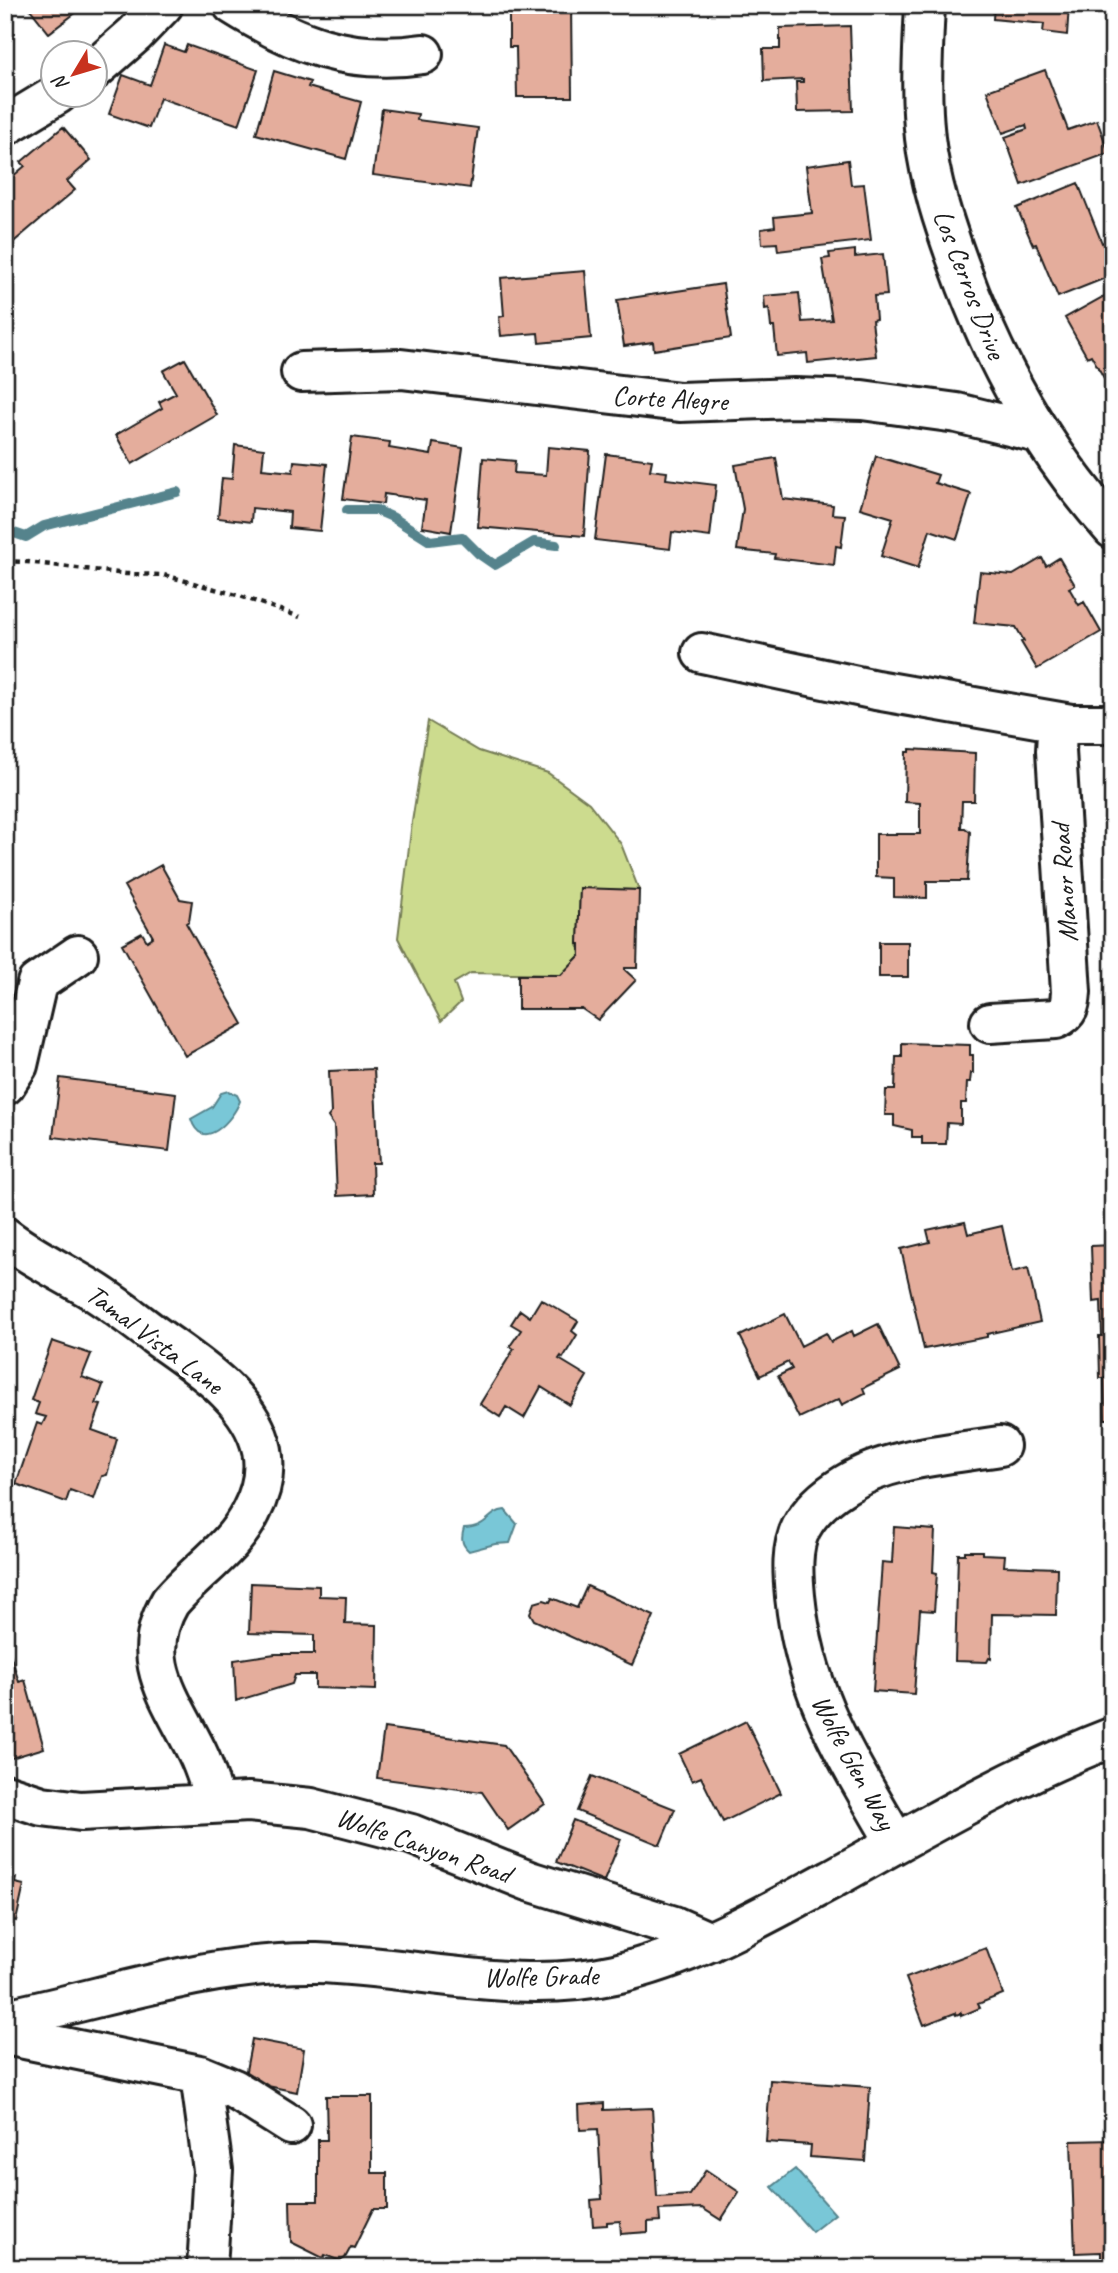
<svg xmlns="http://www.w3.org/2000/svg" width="1118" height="2273" viewBox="0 0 1118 2273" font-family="Caveat,sans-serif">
<rect width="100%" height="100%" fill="#fff"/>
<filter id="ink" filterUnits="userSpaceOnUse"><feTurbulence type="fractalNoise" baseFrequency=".0143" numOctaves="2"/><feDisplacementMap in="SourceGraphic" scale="14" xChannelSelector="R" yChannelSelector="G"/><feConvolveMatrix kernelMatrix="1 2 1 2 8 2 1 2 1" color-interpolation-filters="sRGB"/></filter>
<g filter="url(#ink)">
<path fill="#ccdb8e" stroke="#747c55" stroke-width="2" d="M428 721 479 751 548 773 589 803 621 844 639 890 580 889 578 944 580 955 561 975 471 973 454 983 461 1002 441 1021 398 938 412 822Z"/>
<path fill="#79c7d7" stroke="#54838c" stroke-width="2" d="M228 1091 237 1095 240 1101C233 1120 202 1154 191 1119L212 1107 221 1093Z
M505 1510 517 1524 510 1543 495 1544 469 1551C461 1544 461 1538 464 1528 488 1528 487 1512 505 1510Z
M795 2169 835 2214 812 2232 772 2187Z"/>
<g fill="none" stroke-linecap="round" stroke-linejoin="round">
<path stroke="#54838c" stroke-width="10" d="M347 510H376L392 517 430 541 462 537 479 554 495 565 534 542 556 545
M5 530 26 537 44 526 177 492"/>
</g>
<path fill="#e4ad9c" stroke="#1c1c1c" stroke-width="2" d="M27 5H74L78 11 49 33Z
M511 5H571L572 97H517L516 47H509V13L511 14Z
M994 5H1069L1067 35 1043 32 1044 24 993 19Z
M850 26 853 111 797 112 796 82H803V79L764 81 763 49H780V28Z
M164 45 184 52 187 45 258 70 239 125 160 98 149 128 109 114 123 75 150 85Z
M1045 70 1068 130 1097 120 1109 153 1022 185 1005 137 1027 129 1026 125 1003 133 987 91Z
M274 71 310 82 308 87 361 102 346 159 256 134Z
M382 109 418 114 417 120 478 128 470 188 373 175Z
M63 127 91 160 67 181 75 190 10 245 5 239V183L25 166 21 162Z
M848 160 851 185 864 184 871 240 778 251 777 243 762 244 761 229 775 227 774 217 812 213 806 166Z
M1078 183 1102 243 1113 239V275L1058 297 1036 244 1033 245 1017 208Z
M855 250V257L883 254 887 295 874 296 876 319 872 320 876 356 808 363 807 353 777 356 774 327H771L769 308 765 309 764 296 799 293 802 322 832 320 822 259 830 258 829 253Z
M585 271 591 338 539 343 538 333 501 336 499 317 504 316 501 278Z
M723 284 731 338 654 350 653 342 624 346 617 300Z
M1110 293 1113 295V394L1091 355 1087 357 1065 318Z
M185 359 217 415 132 464 116 435 162 408 159 402 176 393 163 371Z
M352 437 390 442 389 448 431 455 433 443 463 448 451 532 422 527 426 500 384 494 383 504 343 499Z
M235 445 264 449 262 469 293 472 294 461 327 464 320 531 289 528 290 512 252 508 251 522 218 518 222 478 232 479Z
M548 447 590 451 584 536 478 527 483 458 515 461 514 473 546 475Z
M606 454 652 460 650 470 667 472 666 479 716 485 710 537 672 532 670 549 595 540Z
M876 456 938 475 935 483 971 494 957 539 930 530 918 568 881 556 893 518 860 508Z
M776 458 783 499 833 505 832 514 845 515 841 547 836 546 834 565 774 558 775 554 737 550 743 509 735 465Z
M1042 558 1046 566 1059 558 1075 585 1069 588 1079 605 1084 602 1101 632 1037 669 1021 642 1024 641 1016 627 974 623 980 572 1013 575Z
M910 749 975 753 974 801H962L961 828H965L970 832 967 881H927V898L894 897V878L876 877V834H920V803L905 802 906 752H910Z
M161 865 180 899 192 901 189 921 186 923 243 1024 185 1056 122 944 142 933 147 941 153 937 124 886Z
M580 888 639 890 637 968H625V970L636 980 598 1020 582 1009H518V975H561L580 955V944H578Z
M879 942H908V977H879Z
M902 1043 970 1045V1055H973V1073H971L970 1082H967L966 1103H961V1124L947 1123 946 1144H922V1137H912V1130L894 1126V1115H885L886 1090H895L896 1057H902Z
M374 1069 379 1163H372L373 1194 337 1196 334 1126 328 1117 331 1113 329 1071Z
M60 1078 176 1093 169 1151 53 1137Z
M965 1222 968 1234 1002 1226 1012 1272 1028 1268 1040 1322 987 1334V1337L924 1349 901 1249 930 1242 927 1230Z
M1113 1245V1419H1105L1104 1378H1100L1099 1336H1102L1101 1301 1093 1302 1091 1246Z
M541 1299 578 1321 572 1331 577 1335 563 1358 561 1356 559 1359 587 1376 570 1405 541 1387 524 1418 506 1407 500 1417 480 1404 514 1349 510 1346 521 1330 511 1324 520 1310 530 1317Z
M785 1314 801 1346 826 1333 831 1342 852 1331 854 1336 878 1324 900 1370 863 1388 865 1393 842 1405 839 1399 799 1418 778 1376 792 1369 788 1362 760 1376 740 1336Z
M52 1341 91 1354 82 1377 103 1385 96 1404 101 1405 92 1430 117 1439 107 1475 102 1476 94 1499 70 1490 66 1502 16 1484 37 1423 42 1425 46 1417 35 1414 39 1403 31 1400Z
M894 1527 935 1530 933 1572 937 1573 934 1611 920 1610 914 1694 873 1691 882 1562 892 1563Z
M965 1551H982V1554L1005 1555 1004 1566 1057 1568 1056 1615 992 1614 991 1659 989 1658 987 1662 955 1661 958 1554H965Z
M251 1583 319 1586V1596L346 1597 345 1624 377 1625 376 1690 315 1688V1675H295L292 1684 236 1701 234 1660 275 1654H314V1635L249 1633Z
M587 1586 654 1616 632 1665 534 1620 530 1613 534 1603 544 1600 550 1602 552 1598 577 1608Z
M5 1647H8L19 1682 25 1680 44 1748 5 1760Z
M746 1721 781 1793 723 1822 701 1777 692 1781 679 1754Z
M384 1728 504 1745 545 1804 508 1830 482 1792 377 1778Z
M592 1776 675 1809 660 1845 577 1811Z
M573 1820 621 1839 604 1881 556 1862Z
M5 1876 16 1878 15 1883 24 1885 16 1921 5 1918Z
M986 1948 1003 1994 978 2004 980 2008 961 2016V2013L956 2015 955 2013 924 2025 906 1978Z
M252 2039 304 2049 297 2092 244 2081Z
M770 2080 870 2087 865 2161 810 2157 811 2145 766 2142Z
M326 2096H372V2173H387V2209H373L354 2248 351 2247 345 2258 340 2261 325 2255 323 2258 291 2242 290 2201H318V2140H327Z
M604 2103V2110L652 2108 657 2197 690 2195 706 2170 739 2192 721 2220 702 2208 659 2210 660 2221 648 2222V2232L621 2234 620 2221 607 2222V2225L593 2226 591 2200 602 2199 598 2129 580 2130 579 2105Z
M1113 2140V2268H1101V2252L1075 2253 1071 2141Z"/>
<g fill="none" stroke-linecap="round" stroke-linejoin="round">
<g stroke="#1c1c1c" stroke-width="44">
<path id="minor" d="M233 5C295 44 349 65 423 54
M925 5C923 50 920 93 925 138 930 182 944 224 959 265 995 365 1042 449 1113 529
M94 70 135 34 163 5
M5 126 58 94
M301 372 401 369 680 402 794 398 862 400 957 413 1038 433
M702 653 876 690 1071 724
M990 1023 1056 1019C1069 1013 1070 1006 1071 992L1056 751 1057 733 1071 724H1113
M5 1085 18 1065 37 983 78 955
M5 1237C31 1257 59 1270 87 1287 111 1301 133 1319 156 1336 196 1365 251 1398 262 1450 266 1471 261 1493 251 1512 233 1549 196 1571 170 1602 136 1660 172 1700 197 1752 205 1768 210 1785 215 1802
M5 1794 42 1806 81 1811 248 1802 311 1808 411 1834 529 1881 674 1926 710 1942
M896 1843C848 1759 805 1696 795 1596 793 1574 791 1548 801 1528 811 1509 828 1495 846 1484 890 1457 950 1454 1000 1446
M5 2019C108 1998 211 1961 317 1963 416 1966 517 1996 615 1974 692 1957 761 1917 830 1880 922 1829 1014 1775 1113 1737
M5 2035 200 2075 234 2089 291 2125
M200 2075 213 2170 207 2268"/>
</g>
<path stroke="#1c1c1c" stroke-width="4.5" stroke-dasharray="5 5" stroke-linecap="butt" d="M5 561 27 562 126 574 164 575 237 595 300 617"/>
<use href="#minor" stroke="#fff" stroke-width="38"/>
</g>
</g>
<g text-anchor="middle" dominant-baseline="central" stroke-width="7" stroke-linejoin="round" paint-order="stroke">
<g font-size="28" fill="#1c1c1c" stroke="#fff">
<text transform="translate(970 284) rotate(69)">Los Cerros Drive</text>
<text transform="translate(670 398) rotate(3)">Corte Alegre</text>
<text transform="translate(1064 883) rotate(-94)">Manor Road</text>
<text transform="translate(155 1339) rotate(37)">Tamal Vista Lane</text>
<text transform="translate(854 1762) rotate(62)">Wolfe Glen Way</text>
<text transform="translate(424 1845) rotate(19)">Wolfe Canyon Road</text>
<text transform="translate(541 1976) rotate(-1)">Wolfe Grade</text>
</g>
</g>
<rect width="1118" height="2273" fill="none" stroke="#fff" stroke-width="28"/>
<rect x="14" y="14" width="1090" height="2245" fill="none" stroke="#1c1c1c" stroke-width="2.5" filter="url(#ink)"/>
<g transform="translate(74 74) rotate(232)"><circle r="33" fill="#ffffff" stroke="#a4a4a4" stroke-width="2"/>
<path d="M0-5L12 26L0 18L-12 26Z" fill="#c8321e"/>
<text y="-10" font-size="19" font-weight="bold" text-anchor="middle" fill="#1c1c1c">N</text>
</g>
</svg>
